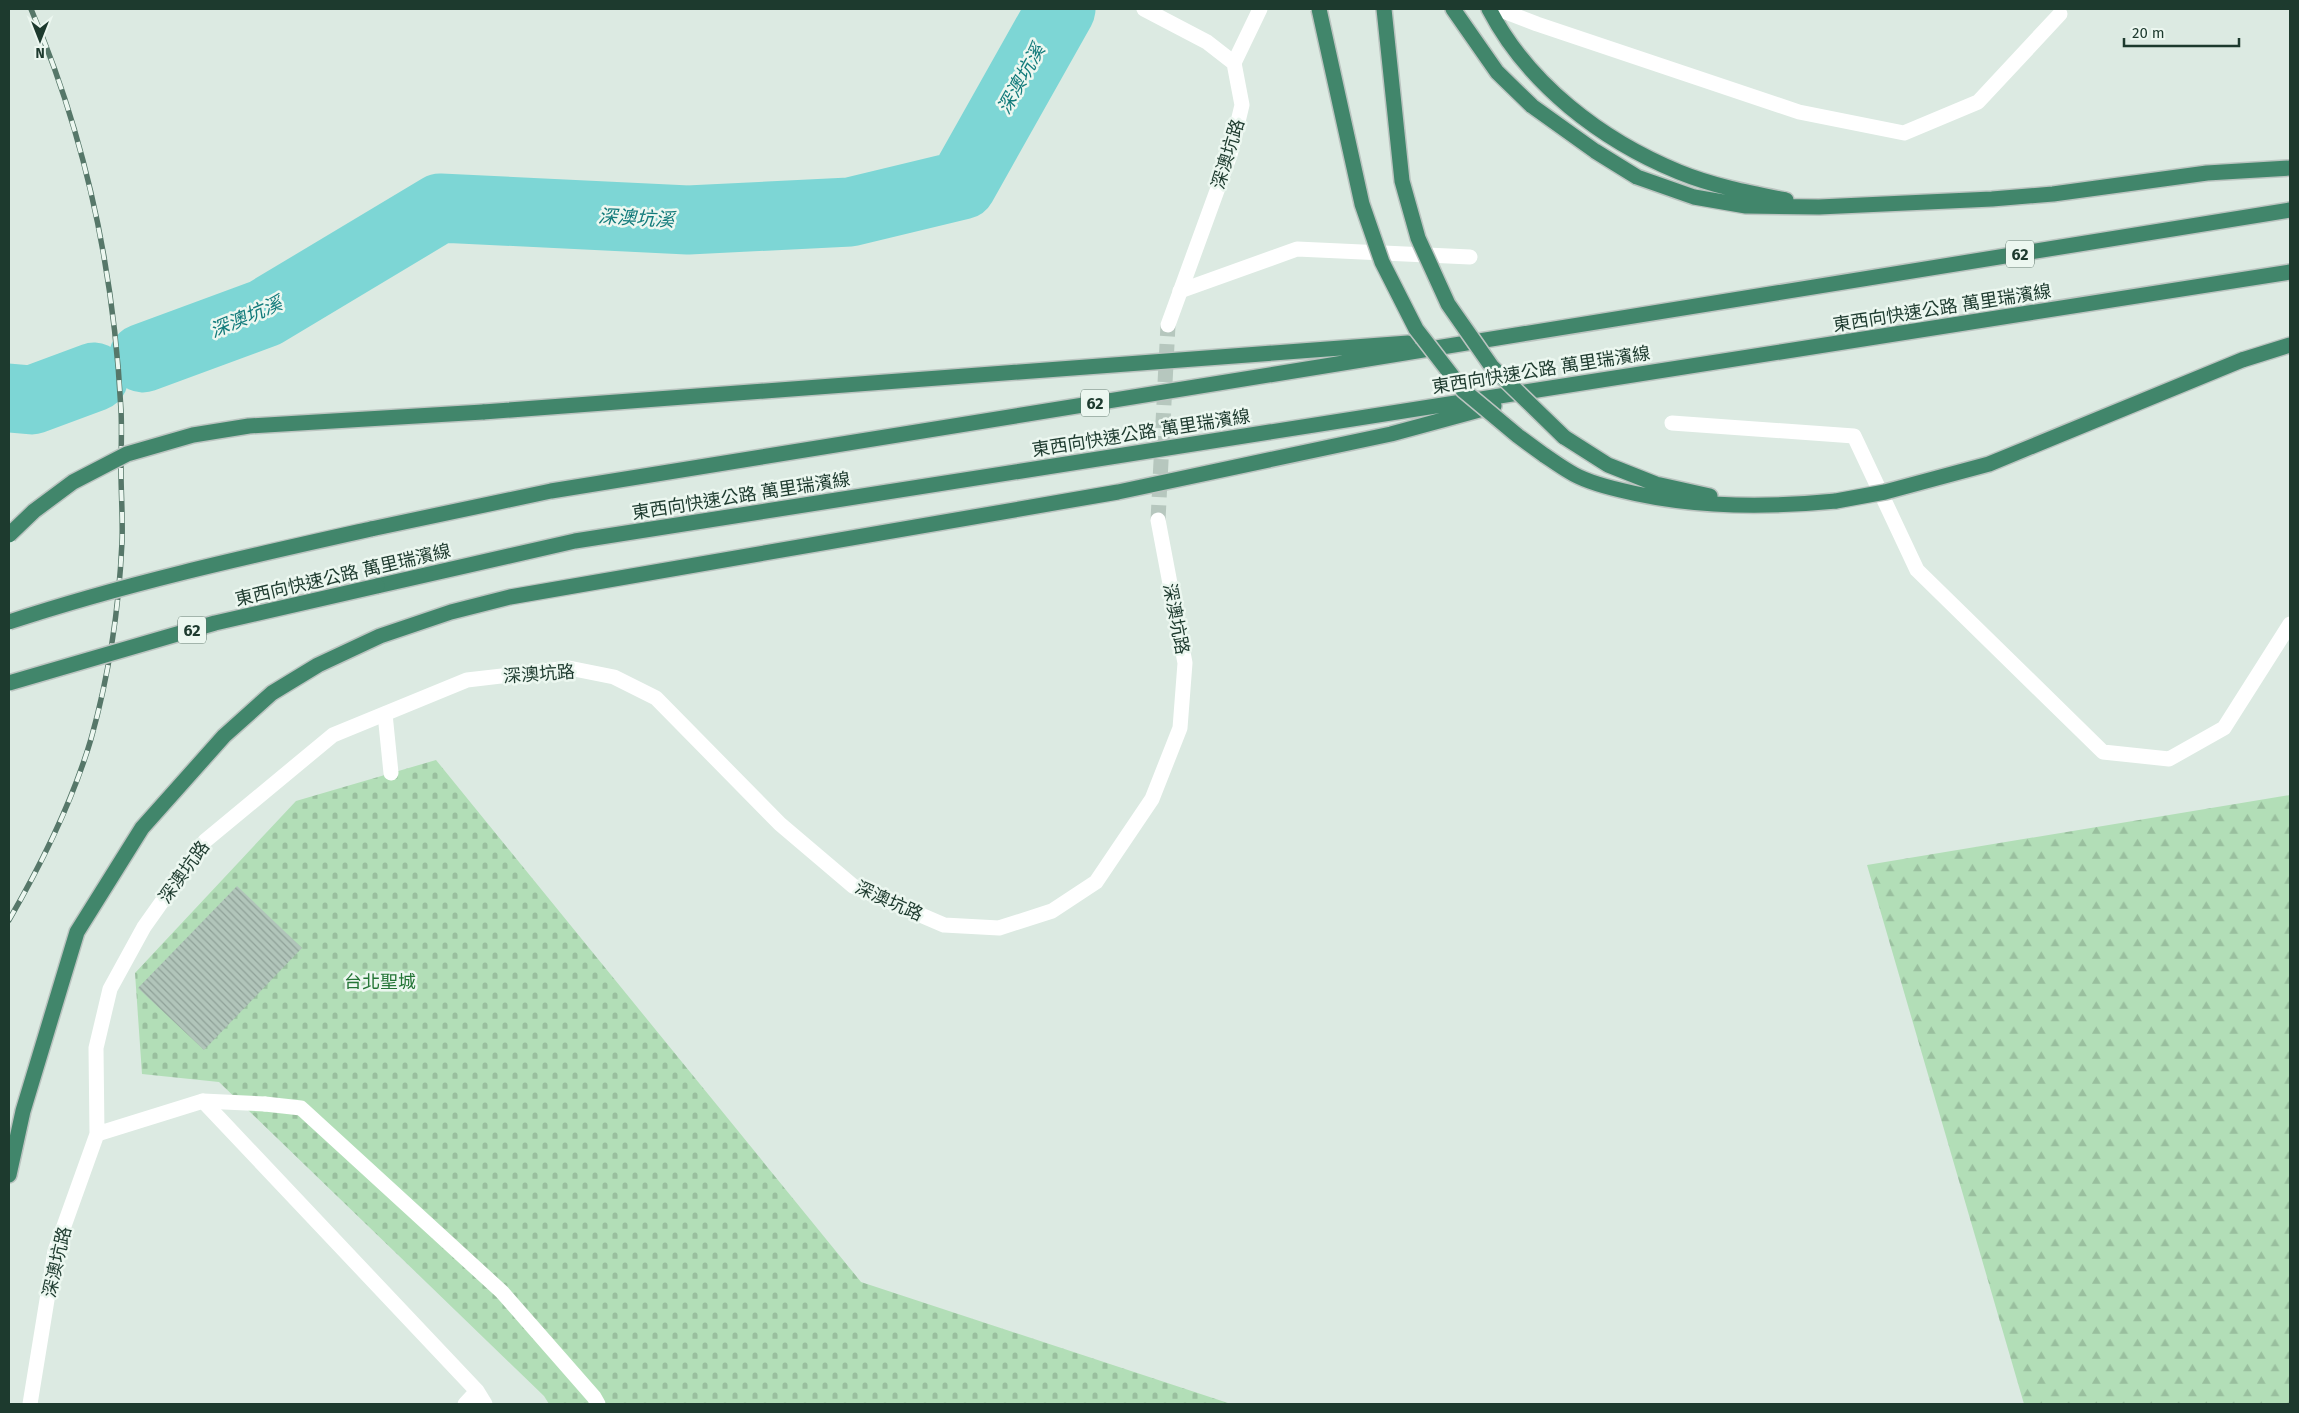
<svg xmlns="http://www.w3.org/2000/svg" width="2299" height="1413" viewBox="0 0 2299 1413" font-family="'Fira Sans','Noto Sans TC',sans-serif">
<defs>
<pattern id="forest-firs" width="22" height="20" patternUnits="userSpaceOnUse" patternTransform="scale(1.25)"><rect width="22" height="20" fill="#b2deb7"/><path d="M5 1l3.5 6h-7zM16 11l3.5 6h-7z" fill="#99bf9e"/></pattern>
<pattern id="cemetery-stones" width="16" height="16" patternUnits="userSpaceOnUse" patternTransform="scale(1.25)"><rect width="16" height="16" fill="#b2deb7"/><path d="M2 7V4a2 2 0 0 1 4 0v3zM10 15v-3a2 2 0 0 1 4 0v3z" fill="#99bf9e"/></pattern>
<pattern id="building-back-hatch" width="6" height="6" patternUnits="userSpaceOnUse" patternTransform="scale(1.25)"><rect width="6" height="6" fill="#b1c5ba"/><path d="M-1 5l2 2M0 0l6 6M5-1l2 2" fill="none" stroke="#8fa198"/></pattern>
</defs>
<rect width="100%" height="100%" fill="#dceae2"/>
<path fill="url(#forest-firs)" d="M2290 795V1404H2024L1867 865Z"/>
<path fill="url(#cemetery-stones)" d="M436 760 861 1282 1231 1404H549L544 1396 219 1082 142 1074 135 973 296 801Z"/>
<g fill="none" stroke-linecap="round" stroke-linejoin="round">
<path stroke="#7dd6d5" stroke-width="69" d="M143 358 265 313 440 208 688 220 850 212 962 185 1061 9
M9 398 32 400 94 377"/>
</g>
<path fill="url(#building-back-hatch)" d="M237 886 302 948 204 1050 138 988Z"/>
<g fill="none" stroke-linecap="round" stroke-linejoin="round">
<path stroke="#b6c7be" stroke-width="15" stroke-dasharray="15 8" stroke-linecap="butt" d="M1158 520 1168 325"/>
<g stroke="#bbc4c0" stroke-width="18">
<path id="trunk" d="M1453 9 1497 72 1532 106 1595 151 1637 177 1694 197 1746 206 1819 207 1992 199 2053 194 2207 173 2290 168
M1489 9C1528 84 1601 140 1679 172 1713 186 1750 193 1786 200
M2242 360 2290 345
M483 412 1408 343
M1564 437 1608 465 1656 484 1710 496
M1544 455C1553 461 1561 467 1570 472 1584 481 1603 486 1620 490 1691 508 1764 508 1836 501
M371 529 551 491 2290 210
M377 586 575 541 2290 272
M9 1175 23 1111 77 932 142 828 224 736 272 693 318 665 380 636 451 612 510 597 1118 492 1391 434 1494 406"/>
</g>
<path stroke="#fff" stroke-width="15" d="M1498 9 1537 24 1799 112 1904 133 1978 102 2060 14
M1234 63 1260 9
M1180 291 1297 249 1470 257
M1672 423 1854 436 1917 570 2103 752 2169 759 2224 728 2290 624
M385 714 391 773
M203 1101 477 1391 485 1404
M265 1104 301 1108 502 1292 594 1397 598 1404
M465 1404 477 1391"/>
<path stroke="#fff" stroke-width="15" d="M1144 9 1207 42 1234 63 1242 105 1230 155 1168 325
M97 1134 203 1101 265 1104
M30 1404 55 1251 97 1134 96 1048 110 989 144 927 205 841 333 735 467 680 569 668 614 677 656 698 780 824 853 886 944 925 999 928 1052 911 1096 882 1152 799 1180 728 1185 663 1158 520"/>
<use href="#trunk" stroke="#41866b" stroke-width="15"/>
<g stroke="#567769" stroke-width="5.5">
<path id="rail" d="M9 920C42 863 72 803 91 739 109 675 119 609 122 542 123 519 121 495 121 471 121 451 122 430 121 410 114 272 85 135 31 9"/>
</g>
<use href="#rail" stroke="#ecf7f0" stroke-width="4" stroke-dasharray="11" stroke-linecap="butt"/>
<g stroke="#bbc4c0" stroke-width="18" stroke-linecap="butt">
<path id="trunk-bridge" d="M1319 9 1362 204 1382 262 1416 329 1463 390 1518 436 1544 455
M1384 9 1402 181 1418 238 1448 304 1492 367 1564 437
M1836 501 1885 492 1989 464 2242 360
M9 535 34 511 73 482 127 454 193 435 249 426 483 412
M9 622C127 583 250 556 371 529
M9 683 215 623 377 586"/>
</g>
<use href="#trunk-bridge" stroke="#41866b" stroke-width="15"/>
</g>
<g text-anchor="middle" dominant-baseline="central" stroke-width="5" stroke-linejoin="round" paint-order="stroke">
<g fill="#ecf7f0" stroke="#5b7368" stroke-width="1">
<rect x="2006" y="240.5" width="28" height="27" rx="4"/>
<rect x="1081" y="389.5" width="28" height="27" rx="4"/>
<rect x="178" y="616.5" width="28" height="27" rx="4"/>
</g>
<g font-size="16" font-weight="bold" fill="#1d3a2e">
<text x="2020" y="254">62</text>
<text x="1095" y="403">62</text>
<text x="192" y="630">62</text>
</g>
<g font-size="18" fill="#1d3a2e" stroke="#ecf7f0">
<text transform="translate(1228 154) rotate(-73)">深澳坑路</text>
<text transform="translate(1942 308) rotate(-9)">東西向快速公路 萬里瑞濱線</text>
<text transform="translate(1541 370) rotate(-9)">東西向快速公路 萬里瑞濱線</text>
<text transform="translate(1141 433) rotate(-9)">東西向快速公路 萬里瑞濱線</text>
<text transform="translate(741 496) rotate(-9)">東西向快速公路 萬里瑞濱線</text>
<text transform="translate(343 575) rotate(-13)">東西向快速公路 萬里瑞濱線</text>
<text transform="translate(1176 619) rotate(79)">深澳坑路</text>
<text transform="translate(539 674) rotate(-4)">深澳坑路</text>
<text transform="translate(184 872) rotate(-54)">深澳坑路</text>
<text transform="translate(889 901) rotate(24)">深澳坑路</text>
<text transform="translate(57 1262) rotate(-77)">深澳坑路</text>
</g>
<g font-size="18" fill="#247536" stroke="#ecf7f0">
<text x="380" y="982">台北聖城</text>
</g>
<g font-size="19" font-style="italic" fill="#127b7b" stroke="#ecf7f0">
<text transform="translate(1021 79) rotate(-61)">深澳坑溪</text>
<text transform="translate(636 218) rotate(3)">深澳坑溪</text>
<text transform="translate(246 317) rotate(-23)">深澳坑溪</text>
</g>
</g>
<rect width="2299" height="1413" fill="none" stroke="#1d3a2e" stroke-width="20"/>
<g transform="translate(40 40) rotate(180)" stroke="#ecf7f0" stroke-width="4" paint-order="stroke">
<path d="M0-4L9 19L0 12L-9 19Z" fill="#1d3a2e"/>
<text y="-8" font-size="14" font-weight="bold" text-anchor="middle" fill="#1d3a2e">N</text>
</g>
<path d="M2124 38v8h115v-8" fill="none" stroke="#1d3a2e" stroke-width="2.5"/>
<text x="2132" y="38" font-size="15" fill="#1d3a2e" stroke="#ecf7f0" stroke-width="4" paint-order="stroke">20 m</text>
</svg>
